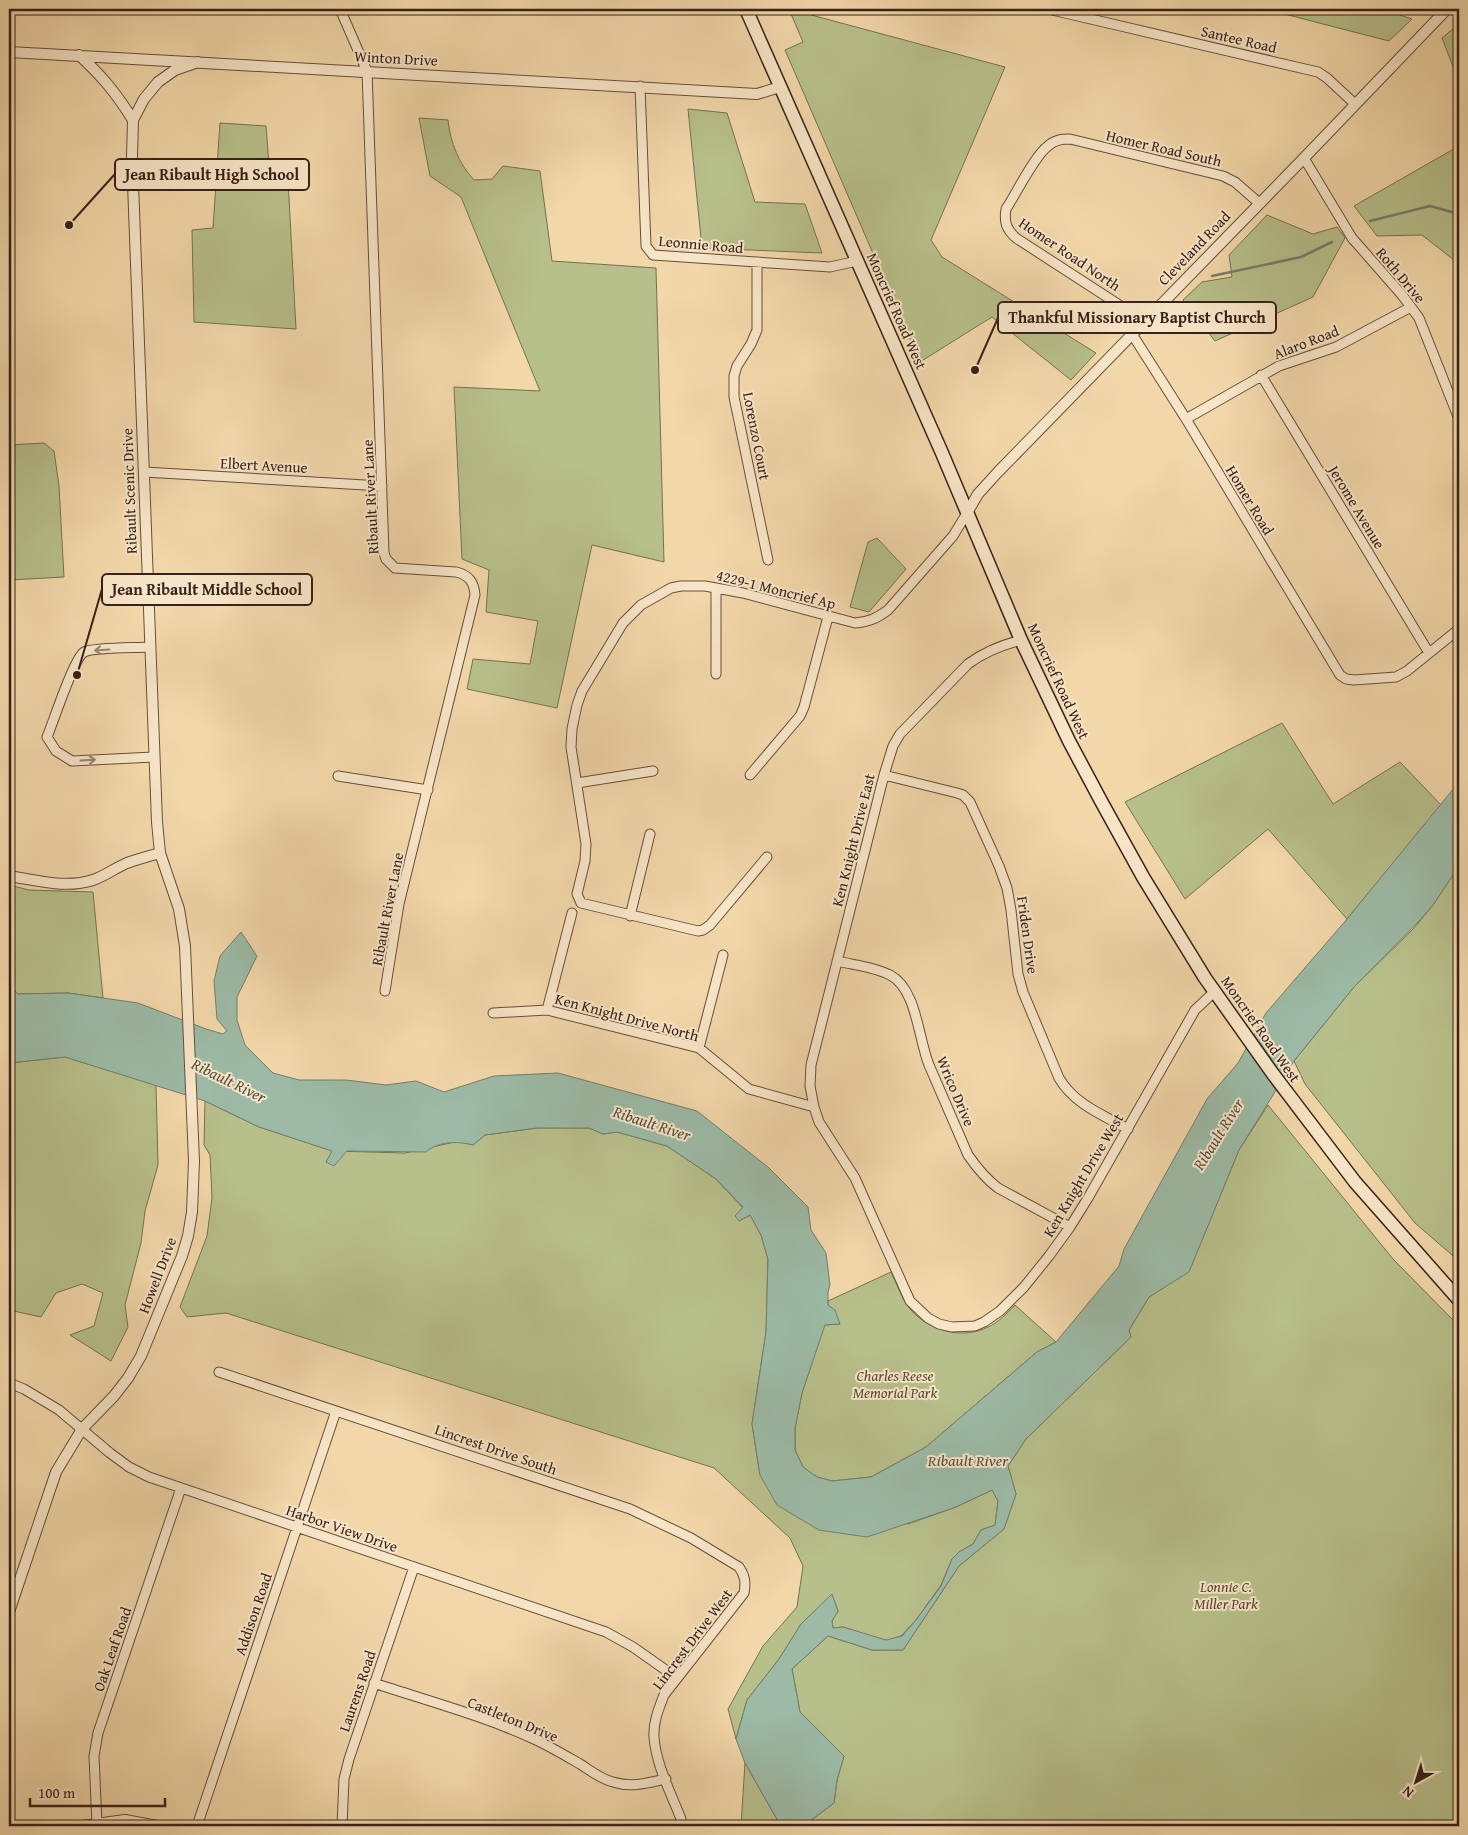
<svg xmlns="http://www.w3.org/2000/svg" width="1468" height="1835" viewBox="0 0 1468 1835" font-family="'Gentium Book Plus',serif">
<rect width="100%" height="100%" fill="#f2d7a9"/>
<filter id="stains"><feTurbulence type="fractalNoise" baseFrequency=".004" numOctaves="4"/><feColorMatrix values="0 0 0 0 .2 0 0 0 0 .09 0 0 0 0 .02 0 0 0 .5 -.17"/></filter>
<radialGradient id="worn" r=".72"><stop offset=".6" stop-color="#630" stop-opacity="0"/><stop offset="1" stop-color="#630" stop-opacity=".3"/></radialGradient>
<path fill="#b7bf8a" stroke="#777052" d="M789 9 1005 67 931 240 942 257 1096 353 1071 380 992 317 920 362 785 50 803 42Z
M1265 9H1382L1412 19 1389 41Z
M1459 24V82L1442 38Z
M688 109 727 113 755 202 805 204 822 253 702 248Z
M419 118 448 120C450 142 459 164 474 180L492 179 503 166 540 171 552 261 656 268 664 562 592 545 557 708 467 689 473 659 530 664 538 621 486 612 489 570 462 559 454 387 540 391 461 197 430 176Z
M220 123 266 126 270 178 288 180 296 329 194 322 192 230 213 228Z
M1459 146V264L1422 235 1377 236 1354 206Z
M1267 215 1313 234 1337 227 1345 238 1313 297 1215 341 1183 300 1202 282 1232 277 1229 255Z
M44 443 54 451 59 486 64 577 9 580V445Z
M877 538 906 569 869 612 850 607 868 542Z
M1282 723 1333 804 1400 762 1441 805 1347 919 1268 829 1185 899 1125 802Z
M1459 866V1261L1415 1223 1305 1084 1294 1061 1354 987 1414 928 1433 905Z
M9 885 29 890 93 892 103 998 68 993 18 994 9 985Z
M65 1057 156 1085 158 1165 145 1211 141 1243 125 1305 128 1327 111 1361 70 1335 94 1326 103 1293 82 1284 56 1293 41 1317 9 1310V1063Z
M205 1101 259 1127 333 1151 405 1153 459 1141 473 1145 485 1135 537 1128H589L603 1134 617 1132 667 1146 716 1179 743 1208 739 1221 750 1215 761 1235 768 1259 766 1332 752 1424 760 1475 908 1524 956 1507 992 1490 998 1501 995 1525 981 1530 973 1544 959 1552 952 1559 941 1585 916 1620 901 1636 886 1641 843 1627 833 1628 832 1621 838 1611 832 1595 801 1624 779 1659 747 1700 736 1739 728 1709 763 1646 797 1607 803 1566 790 1538 714 1468 226 1313 187 1317 180 1307 207 1236 212 1198 210 1155 204 1145Z
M1268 1105 1393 1259 1459 1326V1826H803L834 1803 837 1780 844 1756 800 1712 792 1669 828 1636 872 1650H903L959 1566 1004 1529 1016 1494 1008 1466 1026 1439 1131 1337 1129 1330 1149 1297 1189 1271 1239 1150Z
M891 1272C897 1284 902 1300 911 1310 929 1331 963 1340 988 1327 998 1323 1007 1313 1015 1305L1056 1342 1037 1352 926 1447 871 1477 832 1481 817 1477 803 1467 795 1450V1428L802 1393 824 1325 840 1324 828 1305V1301Z
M745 1763 778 1821 793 1826H741Z"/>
<path fill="#9cbaa6" stroke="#747d6e" d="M1459 782V866L1433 905 1420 920 1354 987 1294 1061 1239 1150 1189 1272 1149 1297 1129 1330 1131 1337 1026 1439 1008 1466 1016 1494 1004 1529 959 1566 903 1650H872L828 1636 792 1669 800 1712 844 1756 837 1780 834 1803 803 1826H793L778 1821 745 1763 736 1739 747 1700 779 1659 801 1624 832 1594 838 1611 832 1621 833 1628 843 1627 886 1640 902 1636 916 1620 941 1586 952 1559 959 1552 973 1544 981 1530 995 1525 998 1501 992 1490 956 1507 867 1537 819 1530 777 1505 760 1475 752 1424 766 1332 768 1259 761 1235 750 1215 739 1221 735 1216 743 1207 716 1179 667 1146 617 1132 603 1134 589 1128H537L485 1135 473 1145C457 1141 439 1141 426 1152L347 1151 334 1166 326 1162 332 1151 259 1127 205 1101 65 1057 9 1063V985L18 994 68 993 138 1003 206 1029 223 1034 227 1031 217 1019 214 981 220 956 241 932 257 956 237 997V1020L245 1045 273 1073 299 1080H346L386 1085 416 1081 444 1092 494 1076 558 1073 697 1111 769 1168 808 1207 811 1230 826 1253 830 1285 828 1292V1305L835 1310 840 1324 825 1325 802 1393 795 1428V1450L803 1467 817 1477 832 1481 871 1477 926 1447 1037 1352 1056 1342 1119 1266 1124 1249 1207 1099 1238 1063 1266 1013 1347 919Z"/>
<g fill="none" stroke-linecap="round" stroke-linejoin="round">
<path stroke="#747d6e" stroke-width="2.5" d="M1370 221 1430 206 1459 214
M1212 276 1301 257 1332 242"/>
<g stroke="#664e3e" stroke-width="11">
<path id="minor" d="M340 9 367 71 384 553 386 559 395 568 456 572C469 575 474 582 475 595L399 904 385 991
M1048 9 1318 72 1327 78 1355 104
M640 86 646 246 653 255 830 267 857 261
M1304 158 1352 238 1402 295 1419 318 1459 419
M757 262V330L751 344 737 366 734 376V397L768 560
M1144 321 1016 238C1006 229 1004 222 1006 209 1016 194 1035 155 1048 146 1054 140 1061 139 1070 139L1223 176 1235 182 1259 203
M1132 334 1186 419 1340 675 1346 679 1354 680 1396 677 1407 671 1459 629
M1261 375 1429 653
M1186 419 1279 366 1336 347 1411 307
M144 472 382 486
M150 647C137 648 94 647 84 652 74 658 53 723 47 737L56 751 72 761 154 757
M716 674V588
M750 775 800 716 804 707 828 617
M884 775 957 793 963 795 970 802 999 866 1007 888 1011 910 1018 974 1023 992 1059 1078C1074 1104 1103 1115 1128 1129
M338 776 428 790
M577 783 653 771
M767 857 710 925 703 930 698 931 581 903 577 894 585 861 586 844 571 747 572 729 577 705 582 691 623 623 641 605 671 588 681 586H705L743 593 855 623C869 622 877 618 888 610L953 536 967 513
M630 916 650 834
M837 961C854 965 875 967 890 975 917 989 918 1038 929 1065L968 1155C977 1168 986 1179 998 1188L1070 1227
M547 1010 572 913
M493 1013 547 1010 699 1048 749 1089 814 1107 819 1122 855 1178 910 1301 928 1318 939 1324 952 1327 975 1326 984 1322 1000 1311 1024 1287 1049 1256 1070 1227 1088 1198 1195 1010 1214 992
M699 1048 723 955
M814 1107 810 1086 811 1065 884 775 893 746 900 734 968 664C984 652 1002 645 1021 640
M219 1372 630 1509 691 1538 739 1567C745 1576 746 1582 744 1593L664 1695C659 1708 653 1722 654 1737 656 1765 671 1793 681 1819V1826
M9 1383 24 1389 59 1410 110 1453 129 1467 149 1477 606 1632 633 1647 677 1678
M374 1683C428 1701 485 1716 536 1740 551 1747 566 1756 580 1764 591 1771 601 1779 613 1782 631 1788 648 1783 666 1779
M97 1824 94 1756 98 1733 181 1488
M197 1826 336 1411
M342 1826 344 1779 349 1759 414 1567"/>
</g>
<g stroke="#664e3e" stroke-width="12">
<path id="tertiary" d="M9 52 757 94 780 87
M79 55C102 76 116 93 133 120
M967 513 978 494 998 472 1304 158 1447 9
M9 876C36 880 66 889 93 880 105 876 115 868 127 863 138 859 149 856 160 853
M9 1612 56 1472 82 1429 114 1396 128 1378 141 1356 182 1256 188 1236 192 1212 194 1161 185 946 179 909 160 853 157 822 132 157 133 120 144 99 158 82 175 70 198 62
M82 1826 125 1820 157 1826"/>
</g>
<g stroke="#37211a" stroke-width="15">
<path id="secondary" d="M746 9 942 453 1021 640 1069 741 1101 801 1143 877 1205 978 1273 1074 1355 1182 1459 1300"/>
</g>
<use href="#minor" stroke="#f7e5c7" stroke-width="9"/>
<use href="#tertiary" stroke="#f7e5c7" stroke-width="10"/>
<use href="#secondary" stroke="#f7e5c7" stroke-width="12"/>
</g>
<defs><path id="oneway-shaft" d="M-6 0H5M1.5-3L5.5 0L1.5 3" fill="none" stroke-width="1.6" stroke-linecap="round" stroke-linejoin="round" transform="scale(1.25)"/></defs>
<g stroke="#978370">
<use href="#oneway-shaft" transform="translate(102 650) rotate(176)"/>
<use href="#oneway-shaft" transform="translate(88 760) rotate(-3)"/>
</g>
<g text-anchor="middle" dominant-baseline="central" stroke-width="4" stroke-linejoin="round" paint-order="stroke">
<g font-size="15" fill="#37211a" stroke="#f7e5c7">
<text transform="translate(1239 39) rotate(13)">Santee Road</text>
<text transform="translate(396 58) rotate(3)">Winton Drive</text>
<text transform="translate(1164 148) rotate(13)">Homer Road South</text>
<text transform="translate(701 244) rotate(5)">Leonnie Road</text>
<text transform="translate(1194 248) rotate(-46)">Cleveland Road</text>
<text transform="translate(1070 254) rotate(34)">Homer Road North</text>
<text transform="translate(1401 275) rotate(50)">Roth Drive</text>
<text transform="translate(897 311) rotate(66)">Moncrief Road West</text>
<text transform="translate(1306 342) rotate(-21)">Alaro Road</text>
<text transform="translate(757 436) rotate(79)">Lorenzo Court</text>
<text transform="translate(264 465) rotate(3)">Elbert Avenue</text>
<text transform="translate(129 491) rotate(-92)">Ribault Scenic Drive</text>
<text transform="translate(370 497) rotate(-93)">Ribault River Lane</text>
<text transform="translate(1250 500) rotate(59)">Homer Road</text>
<text transform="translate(1357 507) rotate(59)">Jerome Avenue</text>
<text transform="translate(776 589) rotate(14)">4229-1 Moncrief Ap</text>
<text transform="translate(1059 681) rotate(65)">Moncrief Road West</text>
<text transform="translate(853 840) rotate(-76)">Ken Knight Drive East</text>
<text transform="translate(387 909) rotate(-79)">Ribault River Lane</text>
<text transform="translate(1028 935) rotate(82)">Friden Drive</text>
<text transform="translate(627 1017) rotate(15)">Ken Knight Drive North</text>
<text transform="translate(1261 1029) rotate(55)">Moncrief Road West</text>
<text transform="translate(956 1091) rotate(67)">Wrico Drive</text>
<text transform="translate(1083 1175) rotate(-59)">Ken Knight Drive West</text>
<text transform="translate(157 1275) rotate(-69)">Howell Drive</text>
<text transform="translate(496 1449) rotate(19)">Lincrest Drive South</text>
<text transform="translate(342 1528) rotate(19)">Harbor View Drive</text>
<text transform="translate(253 1614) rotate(-71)">Addison Road</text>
<text transform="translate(692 1639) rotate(-53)">Lincrest Drive West</text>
<text transform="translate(112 1649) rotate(-71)">Oak Leaf Road</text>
<text transform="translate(357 1691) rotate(-71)">Laurens Road</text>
<text transform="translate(513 1719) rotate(22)">Castleton Drive</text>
</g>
<g font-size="15" font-style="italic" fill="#574836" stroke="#f7e5c7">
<text x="895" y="1375">Charles Reese<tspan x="895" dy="17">Memorial Park</tspan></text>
<text x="1226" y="1586">Lonnie C.<tspan x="1226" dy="17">Miller Park</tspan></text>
</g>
<g font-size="16" font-style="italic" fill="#554f44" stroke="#f7e5c7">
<text transform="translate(229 1080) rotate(26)">Ribault River</text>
<text transform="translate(652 1123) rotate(18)">Ribault River</text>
<text transform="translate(1218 1134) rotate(-58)">Ribault River</text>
<text x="968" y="1460">Ribault River</text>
</g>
</g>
<path fill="none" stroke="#37211a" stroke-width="2" d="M69 225L115 174M975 370L998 318M77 675L102 589"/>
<g fill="#37211a" stroke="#f7e5c7" stroke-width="2">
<circle cx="69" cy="225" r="5"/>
<circle cx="975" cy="370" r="5"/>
<circle cx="77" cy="675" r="5"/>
</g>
<g fill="#f7e5c7" stroke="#37211a" stroke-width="2">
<rect x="115" y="159" width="194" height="31" rx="5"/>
<rect x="998" y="302" width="278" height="31" rx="5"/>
<rect x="102" y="574" width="210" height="31" rx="5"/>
</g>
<g font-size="16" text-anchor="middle" font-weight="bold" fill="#37211a">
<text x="212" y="180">Jean Ribault High School</text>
<text x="1137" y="323">Thankful Missionary Baptist Church</text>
<text x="207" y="595">Jean Ribault Middle School</text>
</g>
<rect width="1468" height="1835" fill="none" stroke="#f2d7a9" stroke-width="30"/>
<rect x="10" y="10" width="1448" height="1815" fill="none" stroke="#37211a" stroke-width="2.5"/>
<rect x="15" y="15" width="1438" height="1805" fill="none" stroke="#37211a"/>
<g transform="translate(1416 1782) rotate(219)" stroke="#f7e5c7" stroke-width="4" paint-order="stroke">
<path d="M0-4L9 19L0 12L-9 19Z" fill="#37211a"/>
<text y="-8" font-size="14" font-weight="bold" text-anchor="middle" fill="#37211a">N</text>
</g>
<path d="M30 1798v8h135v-8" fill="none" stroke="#37211a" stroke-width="2.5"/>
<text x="38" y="1798" font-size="15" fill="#37211a" stroke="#f7e5c7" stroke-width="4" paint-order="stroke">100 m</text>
<rect width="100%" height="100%" filter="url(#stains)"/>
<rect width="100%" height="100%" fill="url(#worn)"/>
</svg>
